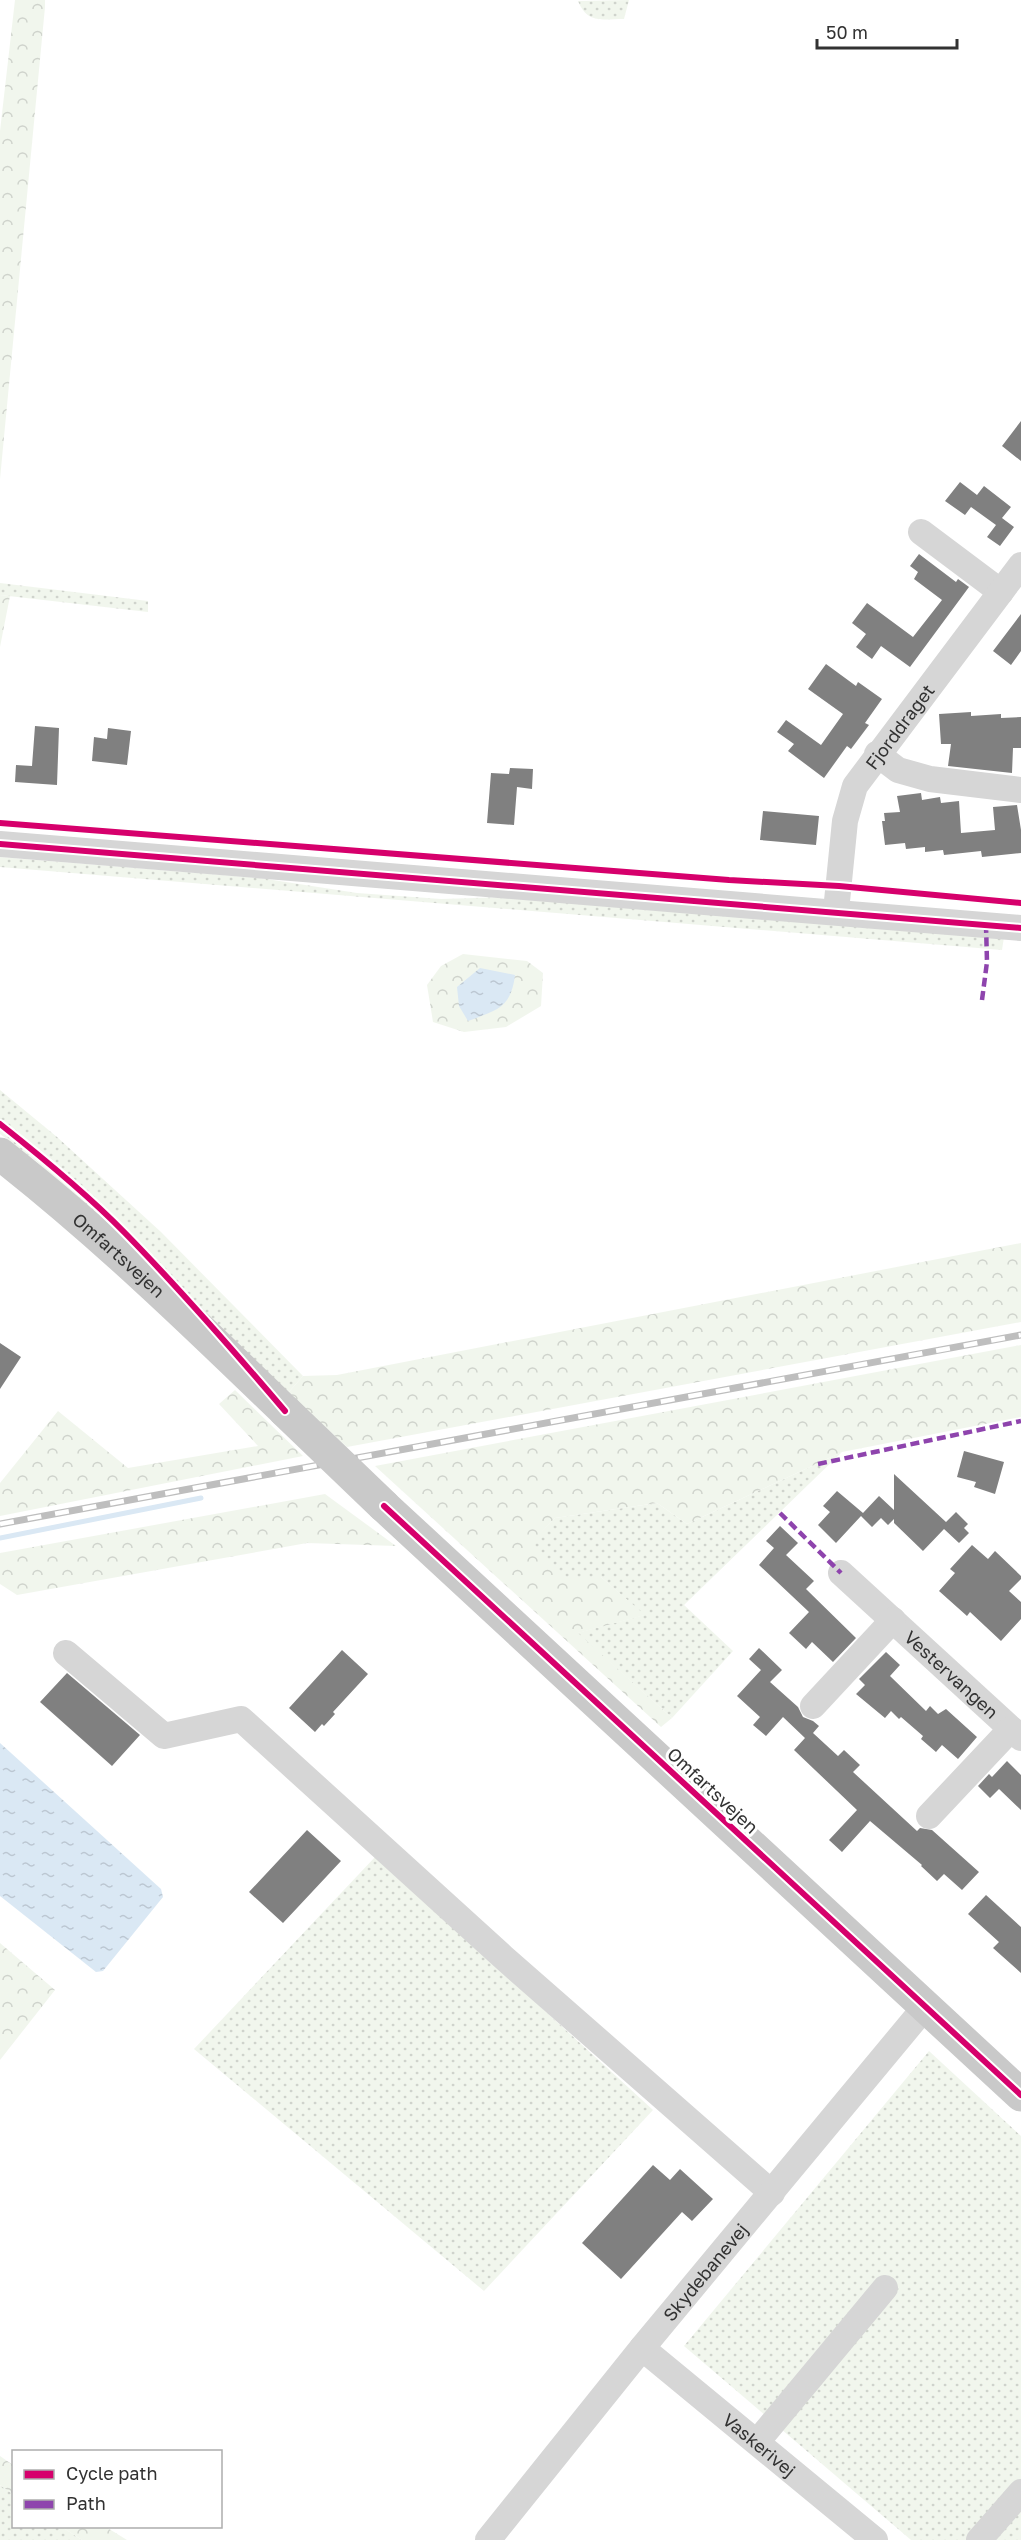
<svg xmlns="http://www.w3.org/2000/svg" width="1021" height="2540" viewBox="0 0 1021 2540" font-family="'Golos Text',sans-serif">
<defs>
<pattern id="grass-dots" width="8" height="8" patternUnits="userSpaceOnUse" patternTransform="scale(1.5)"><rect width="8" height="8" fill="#f1f6ed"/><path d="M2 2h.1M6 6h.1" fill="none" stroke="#cfd3cc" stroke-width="1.8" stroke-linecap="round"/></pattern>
<pattern id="forest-crowns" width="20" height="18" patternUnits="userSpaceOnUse" patternTransform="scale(1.5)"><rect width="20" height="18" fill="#f1f6ed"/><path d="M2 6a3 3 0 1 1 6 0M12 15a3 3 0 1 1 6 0" fill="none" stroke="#cfd3cc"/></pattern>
<pattern id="water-ripples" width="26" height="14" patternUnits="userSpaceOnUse" patternTransform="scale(1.5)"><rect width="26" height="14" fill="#dae8f4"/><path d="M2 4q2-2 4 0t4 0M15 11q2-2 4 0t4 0" fill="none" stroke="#bcc7d2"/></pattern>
</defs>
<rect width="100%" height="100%" fill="#fff"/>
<path fill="url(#grass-dots)" d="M629 0 624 19C601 19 588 24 578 1Z
M0 583 148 601V612L0 595Z
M0 857 260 878 357 893 441 899 508 897 1004 937 1002 950 0 867Z
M0 1090 57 1137 161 1232 303 1376 288 1393 36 1161 0 1134Z
M842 1452 684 1605 733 1651 672 1718 577 1633 644 1615 601 1577 565 1578 528 1544 555 1518 657 1503 687 1524Z
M376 1856 653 2110 484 2291 194 2049Z
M929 2051 1021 2136V2540H911L684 2346Z
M0 2485 13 2494 14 2526 62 2527 82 2540H0Z"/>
<path fill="url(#forest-crowns)" d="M15 0H45V7L0 479V131Z
M0 595 10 596 0 647Z
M463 954 527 961 543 973 541 1006 506 1027 464 1032 433 1022 427 985 441 966Z
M1021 1243V1322L347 1447 288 1393 303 1376 337 1375Z
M1021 1345V1417L842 1452 687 1524 657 1503 555 1518 529 1544 565 1577H601L645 1615 578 1633 672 1718 661 1727 375 1466Z
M235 1390 303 1456 0 1516V1483L58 1411 128 1468 258 1446 219 1404Z
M325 1494 396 1546 307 1543 17 1595 0 1584V1553Z
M0 1943 55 1990 0 2060Z
M0 2456 13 2465V2494L0 2485Z
M62 2527H106L127 2540H82Z"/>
<path fill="url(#water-ripples)" d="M480 968 515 975C511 1008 497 1010 468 1021L459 1006 457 987Z
M0 1743 161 1889 163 1897 103 1971 96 1972 0 1896Z"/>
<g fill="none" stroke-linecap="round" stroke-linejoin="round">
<path stroke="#dae8f4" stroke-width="5" d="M0 1538 201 1498"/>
</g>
<path fill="#808080" d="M1021 421V461L1002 446Z
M960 482 977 495 984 486 1011 507 1002 518 1014 527 1000 546 987 537 996 525 971 507 965 515 945 501Z
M919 554 956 582 958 579 969 587 910 667 881 646 872 659 856 647 866 634 852 623 867 603 913 637 942 600 914 579 918 572 910 566Z
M1021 614V651L1011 665 993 651Z
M826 664 856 686 858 682 882 699 865 723 869 725 851 749 847 746 824 778 788 751 794 744 777 732 786 720 821 745 843 714 808 689Z
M971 712V716L1001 714V718L1021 717V748H1013L1012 773 948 766 951 744H941L939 714Z
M35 726 59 728 57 785 15 782 16 765 32 766Z
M108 728 131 731 127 765 92 761 94 737 107 739Z
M510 768 533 769 532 789 517 787 514 825 487 823 491 773 509 774Z
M921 793 922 800 940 797 941 803 959 801 961 833 995 830 993 807 1017 805 1021 830V853L982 857 981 851 944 855 943 850 925 852V847L906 849 905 843 885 845 882 821H885L884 813 900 812 897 796Z
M763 811 819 816 816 845 760 840Z
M0 1343 21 1357 0 1389Z
M964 1451 1004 1462 995 1494 974 1487 976 1482 957 1477Z
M894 1474 946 1522 956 1512 968 1524 964 1528 969 1533 959 1543 944 1529 923 1551 894 1523V1519L888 1525 881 1518 872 1527 861 1516 836 1543 818 1525 830 1512 823 1506 837 1491 863 1513 879 1496 894 1510Z
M780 1526 798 1543 786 1555 814 1581 806 1589 856 1638 833 1662 812 1642 806 1649 789 1633 809 1612 759 1565 774 1548 766 1541Z
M972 1545 988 1559 995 1551 1021 1576V1579L1009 1591 1021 1602V1619L1001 1641 970 1612 967 1616 939 1591 955 1573 950 1569Z
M759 1648 782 1670 770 1682 798 1707 803 1717 813 1721 819 1726 813 1733 838 1756 844 1750 860 1765 853 1772 917 1831 920 1828 932 1830 979 1872 962 1890 944 1874 937 1881 921 1866 922 1865 870 1821 842 1852 829 1840 857 1810 794 1750 805 1738 783 1717 766 1736 753 1725 760 1717 737 1696 761 1670 749 1659Z
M342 1650 368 1674 333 1712 335 1714 324 1726 322 1724 315 1732 289 1708Z
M886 1652 900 1665 890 1676 926 1711 930 1706 938 1714 946 1709 977 1737 958 1759 942 1745 936 1752 921 1739 923 1736 901 1717 899 1719 891 1711 885 1718 856 1694 865 1685 859 1679Z
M67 1673 140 1735 112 1766 40 1702Z
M1007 1761 1021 1775V1810L999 1789 990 1798 978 1786 989 1774 992 1777Z
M307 1830 341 1861 283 1923 249 1892Z
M986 1895 1021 1927V1973L993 1948 999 1942 968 1914Z
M653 2165 670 2180 680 2169 713 2199 692 2221 682 2212 621 2279 582 2243Z"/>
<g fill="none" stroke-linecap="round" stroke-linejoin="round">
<g stroke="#d6d6d6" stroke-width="26">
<path d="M921 532 1001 592"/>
<path d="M877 754 898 770 930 779 1021 790"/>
<path d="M0 844 1021 928"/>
<path id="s1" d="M836 911 845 821 855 786 1021 565"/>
<path id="s2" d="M841 1573 1021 1738"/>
<path d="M66 1653 164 1736 241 1719 503 1957 772 2193"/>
<path d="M813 1706 893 1620"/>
<path d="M929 1816 1011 1729"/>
<path id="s3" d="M642 2348 875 2540"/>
<path d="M757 2442 885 2288"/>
<path id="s4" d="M488 2540 642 2348 925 2007"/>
<path d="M979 2540 1021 2492"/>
</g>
<g stroke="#c9c9c9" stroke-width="33">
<path id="s5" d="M0 1154C101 1233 193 1322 285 1411"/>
<path d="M384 1506 1021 2095"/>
</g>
<g stroke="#bebebe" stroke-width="7">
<path id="rail" d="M0 1524 1021 1335"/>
</g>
<use href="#rail" stroke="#fff" stroke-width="4.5" stroke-dasharray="14" stroke-linecap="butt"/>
<path stroke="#c9c9c9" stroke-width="33" d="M285 1411 384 1506"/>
<path stroke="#8e44ad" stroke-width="4.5" stroke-dasharray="9 4.5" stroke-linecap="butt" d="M982 1000 987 962 986 925
M818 1464 1021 1421
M780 1513 841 1573"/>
<g stroke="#fff" stroke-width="10">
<path id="cycleway" d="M0 823 729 880 839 886 1021 903
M0 844 1021 928
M0 1124C43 1158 86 1193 124 1232 180 1289 233 1350 285 1411
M384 1506 1021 2095"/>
</g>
<use href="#cycleway" stroke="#d6006c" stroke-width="6"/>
</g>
<g text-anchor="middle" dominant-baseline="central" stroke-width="6" stroke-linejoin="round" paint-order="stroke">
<g font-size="18" fill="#323232" stroke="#fff">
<text stroke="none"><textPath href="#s1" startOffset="201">Fjorddraget</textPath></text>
<text stroke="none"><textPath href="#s5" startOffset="156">Omfartsvejen</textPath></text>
<text stroke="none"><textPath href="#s2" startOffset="150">Vestervangen</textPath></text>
<text transform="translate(713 1790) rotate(43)">Omfartsvejen</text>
<text stroke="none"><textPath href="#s4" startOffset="345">Skydebanevej</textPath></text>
<text stroke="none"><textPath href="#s3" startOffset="152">Vaskerivej</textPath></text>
</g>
</g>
<rect x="12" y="2450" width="210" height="78" fill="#ffffff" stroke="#adadad" stroke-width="1.5"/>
<rect x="24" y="2470" width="30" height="9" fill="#d6006c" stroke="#adadad" stroke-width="1.5"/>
<text x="66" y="2480" font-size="18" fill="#323232">Cycle path</text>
<rect x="24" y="2500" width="30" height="9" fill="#8e44ad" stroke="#adadad" stroke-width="1.5"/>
<text x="66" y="2510" font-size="18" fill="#323232">Path</text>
<path d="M817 39v9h140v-9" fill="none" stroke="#323232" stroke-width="3"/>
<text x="826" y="39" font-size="18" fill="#323232" stroke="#ffffff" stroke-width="4.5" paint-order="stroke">50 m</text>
</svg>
